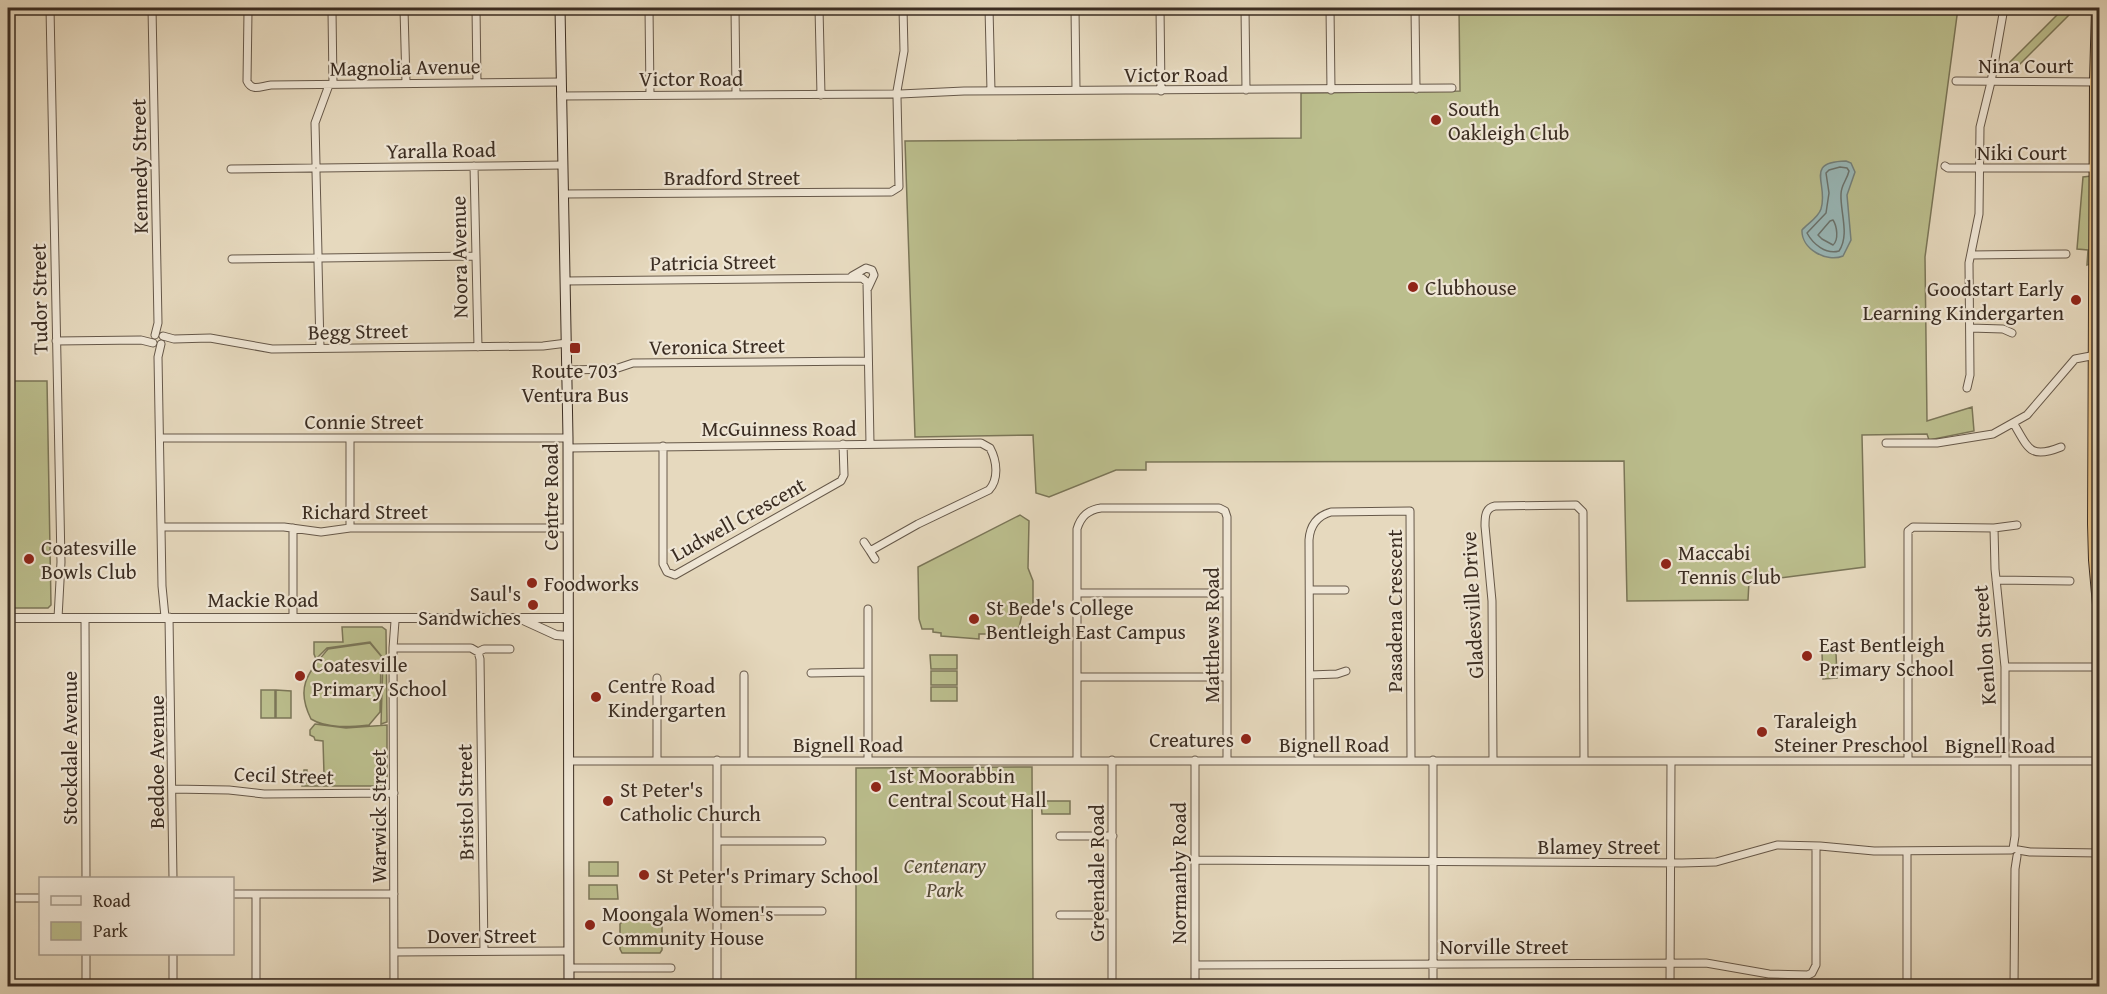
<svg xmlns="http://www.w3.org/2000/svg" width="2107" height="994" viewBox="0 0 2107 994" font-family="'Gentium Book Plus',serif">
<rect width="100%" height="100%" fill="#e6d9be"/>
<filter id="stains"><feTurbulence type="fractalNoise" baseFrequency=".00333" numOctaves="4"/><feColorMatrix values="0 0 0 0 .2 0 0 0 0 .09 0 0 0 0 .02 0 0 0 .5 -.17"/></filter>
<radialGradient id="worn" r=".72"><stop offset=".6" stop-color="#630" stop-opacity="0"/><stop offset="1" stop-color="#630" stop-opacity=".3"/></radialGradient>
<path fill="#bbbe8d" stroke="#7b7658" stroke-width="1.5" d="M1459 8H1958L1925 257 1927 421 1972 407 1974 431 1929 440 1927 434 1862 435 1865 567 1749 582 1748 600 1627 601 1624 461 1146 462V470H1116L1049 497 1036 493 1033 435 915 437 905 141 1301 138V93L1460 91Z
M2064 8H2076L2013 71 2007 65Z
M2091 176 2090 264 2087 265 2088 250 2077 249 2083 177Z
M8 381H47L51 605 48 608H8Z
M1020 515 1029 521 1028 568 1033 581V608H1028L1022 614 1019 628H1011L1008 631 1011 637 1003 635V631H991V634H979V639L941 636V633L933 632V629H922L919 619 918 567Z
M342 627H382L386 630 387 722 381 724 383 658 370 642 327 648 316 659 314 654V642H343Z
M370 643 381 656 380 712 369 725C351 727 327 729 311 719 295 687 308 673 328 649Z
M1836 652 1837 678 1823 679 1822 653Z
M930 655H957V669H931Z
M931 671H957V685H931Z
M931 687H957V701H931Z
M261 690H275V718H261Z
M276 690 291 691V718H276Z
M315 724 346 728 387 725V783L384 786H302L304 770H307V783H317V780H327L324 774 323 741 315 740 314 737 310 735V730Z
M1032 767 1033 986H856V768Z
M1041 801H1070V814H1042Z
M589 862H618V876H589Z
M589 885H617L618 899H589Z
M625 919 660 920 662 924V950L660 953H622L620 949V924Z"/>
<path fill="#99b9ba" stroke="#73817d" stroke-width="1.5" d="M1846 161 1851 163 1855 172 1847 195 1851 240 1843 256C1827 263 1801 249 1802 230 1808 223 1818 218 1821 209 1829 184 1803 162 1846 161Z"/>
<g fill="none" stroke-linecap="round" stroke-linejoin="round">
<path stroke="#6a736e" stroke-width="1.5" d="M1840 167 1847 168 1849 171C1847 180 1841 185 1841 194 1840 212 1850 235 1839 251 1826 255 1813 244 1807 233L1826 213 1829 193 1826 173 1829 170Z
M1830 221 1833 220C1837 226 1839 240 1833 245L1822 239 1818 235Z"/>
<g stroke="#665849" stroke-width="9">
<path id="minor" d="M50 8 61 562 58 618
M152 8 158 323 155 335
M476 8 477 83
M649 8 650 95
M735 8 736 94
M819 8 821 95
M989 8 991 91
M1075 8 1076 90
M1160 8 1161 91
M1245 8 1246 90
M1330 8 1331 90
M1415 8 1416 89
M404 9 406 83
M332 11 333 84
M248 12 247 81C252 92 261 86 271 85L561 82
M1956 81 2096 82
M897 91 904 51 903 8
M900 94 964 91 1452 88
M561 96 893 94
M316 164 315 123 329 85
M474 166 478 347
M1945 166 1948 168H2097
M320 168 563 165
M231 169 312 168
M316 172 318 254
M563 194 891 192 899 187 897 97
M1971 255 2066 254
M321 258 476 256
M232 259 314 258
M318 262 320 348
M852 276 866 268 872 270 874 275 868 288
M565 281 862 278 867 282 870 444
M1970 328 2003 329 2012 333
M163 336 174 339 210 338 272 349 543 346 567 343
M56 341 141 340 153 343
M161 344 158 357 162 586 165 617
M567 370 615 369 633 363 868 361
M1967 388 1970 375 1969 263 1979 214 1980 127 1991 82 2004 8
M2014 424C2029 450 2031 459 2061 447
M160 438H568
M1886 443H1937L1993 434 2027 415 2075 359 2096 355
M663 446V564L667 572 675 575 841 481 844 475 843 444
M568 448 981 443 990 448C997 461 999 479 989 490L918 524 870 551 864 542
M162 527H284L321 532 350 528H568
M293 528V617
M350 528V438
M1994 528 1995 569 2005 667V761
M870 551 875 559
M1996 580 2070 581
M1310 590H1345
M1077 593H1227
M868 609V760
M169 617 173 878
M85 618 86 878
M393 618 395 621 393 648 394 986
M393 648H471L478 652 484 649H510
M478 652 480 659 484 951
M2005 667H2100
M811 673 867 672
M744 675V760
M1310 675 1337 674 1346 671
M1078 677H1227
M657 678V760
M717 760V986
M1077 760V529C1081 516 1088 510 1101 508H1219L1225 511 1227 517V760
M1310 760 1309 540C1310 525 1317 516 1331 512L1410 511 1411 760
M1433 760V986
M1493 760 1492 601 1485 526C1485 517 1485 508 1495 506L1576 505 1583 512 1584 761
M569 761H2100
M1908 761V531L1913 527 1994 528 2017 525
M172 789 229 790 264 794 394 793
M1060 836H1113
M717 841H822
M2013 849 2015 836V761
M2018 850 2030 852 2100 853
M1195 860 1682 863 1716 862 1777 845 1820 846 1874 851 2011 850
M232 894H394
M8 898H40
M716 911H822
M1060 915H1112
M395 952 569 951
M86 954V986
M173 954V986
M1195 965 1706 963 1769 974 1808 975 1812 973 1816 965V846
M569 968H671
M256 983H394
M256 986V894
M1112 986V760
M1195 986V760
M1670 986 1671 761
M1907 986V851
M2014 986 2015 869 2017 856"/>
</g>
<g stroke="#665849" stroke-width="10">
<path id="tertiary" d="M8 618H568
M521 619 556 635 568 636"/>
</g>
<g stroke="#3b2d22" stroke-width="11">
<path id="secondary" d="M560 8 568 438 569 986"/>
</g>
<g stroke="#3b2d22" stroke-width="14">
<path id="trunk" d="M2098 8 2096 82 2094 524 2095 560 2100 616"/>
</g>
<use href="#minor" stroke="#efe6d5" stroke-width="7"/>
<use href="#tertiary" stroke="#efe6d5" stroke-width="8"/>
<use href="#secondary" stroke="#efe6d5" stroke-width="9"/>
<use href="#trunk" stroke="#e3bc7f" stroke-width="12"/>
</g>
<g fill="#8f2418" stroke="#efe6d5" stroke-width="2">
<circle cx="1436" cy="120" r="6"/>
<circle cx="1413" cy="287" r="6"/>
<circle cx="2076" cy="300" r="6"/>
<rect x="569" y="342" width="12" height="12" rx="3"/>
<circle cx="29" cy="559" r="6"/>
<circle cx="1666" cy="564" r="6"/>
<circle cx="532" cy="583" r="6"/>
<circle cx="533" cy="605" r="6"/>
<circle cx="974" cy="619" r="6"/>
<circle cx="1807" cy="656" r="6"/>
<circle cx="300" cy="676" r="6"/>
<circle cx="596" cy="697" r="6"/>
<circle cx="1762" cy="732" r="6"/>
<circle cx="1246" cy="739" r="6"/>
<circle cx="876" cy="787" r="6"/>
<circle cx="608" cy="801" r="6"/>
<circle cx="644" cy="875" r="6"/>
<circle cx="590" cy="925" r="6"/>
</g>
<g text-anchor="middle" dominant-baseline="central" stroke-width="4.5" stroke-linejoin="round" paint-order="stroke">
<g font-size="21" fill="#3b2d22" stroke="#efe6d5">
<text x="2026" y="65">Nina Court</text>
<text transform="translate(405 67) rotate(-1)">Magnolia Avenue</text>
<text x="1176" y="74">Victor Road</text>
<text x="691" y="78">Victor Road</text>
<text transform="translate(441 150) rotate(-1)">Yaralla Road</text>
<text x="2022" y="152">Niki Court</text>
<text transform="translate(139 166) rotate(-91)">Kennedy Street</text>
<text x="732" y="177">Bradford Street</text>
<text transform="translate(459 257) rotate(-91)">Noora Avenue</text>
<text transform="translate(713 262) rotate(-1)">Patricia Street</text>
<text transform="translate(39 299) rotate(-91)">Tudor Street</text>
<text transform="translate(358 331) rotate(-1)">Begg Street</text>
<text transform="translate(717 346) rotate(-1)">Veronica Street</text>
<text x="364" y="421">Connie Street</text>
<text x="779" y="428">McGuinness Road</text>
<text transform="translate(550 497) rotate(-90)">Centre Road</text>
<text x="365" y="511">Richard Street</text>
<text transform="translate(738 519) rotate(-29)">Ludwell Crescent</text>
<text x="263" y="599">Mackie Road</text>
<text transform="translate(1472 605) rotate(-93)">Gladesville Drive</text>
<text transform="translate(1394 611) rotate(-90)">Pasadena Crescent</text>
<text transform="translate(1211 635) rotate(-90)">Matthews Road</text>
<text transform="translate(1984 645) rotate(-94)">Kenlon Street</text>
<text x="848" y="744">Bignell Road</text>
<text x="1334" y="744">Bignell Road</text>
<text x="2000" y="745">Bignell Road</text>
<text transform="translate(69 748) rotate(-90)">Stockdale Avenue</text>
<text transform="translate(156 762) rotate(-90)">Beddoe Avenue</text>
<text transform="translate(284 775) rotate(2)">Cecil Street</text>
<text transform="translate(465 802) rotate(-91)">Bristol Street</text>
<text transform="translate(378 816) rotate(-90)">Warwick Street</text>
<text x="1599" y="846">Blamey Street</text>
<text transform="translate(1096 873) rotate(-90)">Greendale Road</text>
<text transform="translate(1178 873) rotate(-90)">Normanby Road</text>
<text x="482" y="935">Dover Street</text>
<text x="1504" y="946">Norville Street</text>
</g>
<g font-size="21" fill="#3b2d22" stroke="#efe6d5" text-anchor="start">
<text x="1448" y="108">South<tspan x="1448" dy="24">Oakleigh Club</tspan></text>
<text x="1425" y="287">Clubhouse</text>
<text x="2064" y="288" text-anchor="end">Goodstart Early<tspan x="2064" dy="24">Learning Kindergarten</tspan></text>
<text x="575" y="370" text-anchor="middle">Route 703<tspan x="575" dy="24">Ventura Bus</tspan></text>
<text x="41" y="547">Coatesville<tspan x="41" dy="24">Bowls Club</tspan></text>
<text x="1678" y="552">Maccabi<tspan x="1678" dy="24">Tennis Club</tspan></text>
<text x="544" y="583">Foodworks</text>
<text x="521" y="593" text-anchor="end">Saul's<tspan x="521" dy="24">Sandwiches</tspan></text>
<text x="986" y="607">St Bede's College<tspan x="986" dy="24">Bentleigh East Campus</tspan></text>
<text x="1819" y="644">East Bentleigh<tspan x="1819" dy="24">Primary School</tspan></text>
<text x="312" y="664">Coatesville<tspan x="312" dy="24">Primary School</tspan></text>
<text x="608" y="685">Centre Road<tspan x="608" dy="24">Kindergarten</tspan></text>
<text x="1774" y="720">Taraleigh<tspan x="1774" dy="24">Steiner Preschool</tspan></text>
<text x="1234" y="739" text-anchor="end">Creatures</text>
<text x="888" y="775">1st Moorabbin<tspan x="888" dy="24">Central Scout Hall</tspan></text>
<text x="620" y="789">St Peter's<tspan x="620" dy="24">Catholic Church</tspan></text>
<text x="656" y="875">St Peter's Primary School</text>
<text x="602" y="913">Moongala Women's<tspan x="602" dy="24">Community House</tspan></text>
</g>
<g font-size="21" font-style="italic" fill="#554a37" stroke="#efe6d5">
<text x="945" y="865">Centenary<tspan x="945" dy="24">Park</tspan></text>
</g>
</g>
<rect width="2107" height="994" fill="none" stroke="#e6d9be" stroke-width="30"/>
<rect x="9" y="9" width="2089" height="976" fill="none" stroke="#3b2d22" stroke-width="3"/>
<rect x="15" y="15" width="2077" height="964" fill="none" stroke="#3b2d22" stroke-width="1.5"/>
<rect x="39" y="877" width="195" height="78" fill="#efe6d5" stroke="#a79c8d" stroke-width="1.5"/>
<rect x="51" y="896" width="30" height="9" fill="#efe6d5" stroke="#a79c8d" stroke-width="1.5"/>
<text x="93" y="907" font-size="18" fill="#3b2d22">Road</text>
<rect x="51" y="922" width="30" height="18" fill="#bbbe8d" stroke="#a79c8d" stroke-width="1.5"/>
<text x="93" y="937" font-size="18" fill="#3b2d22">Park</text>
<rect width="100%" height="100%" filter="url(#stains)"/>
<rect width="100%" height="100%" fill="url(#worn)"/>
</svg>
